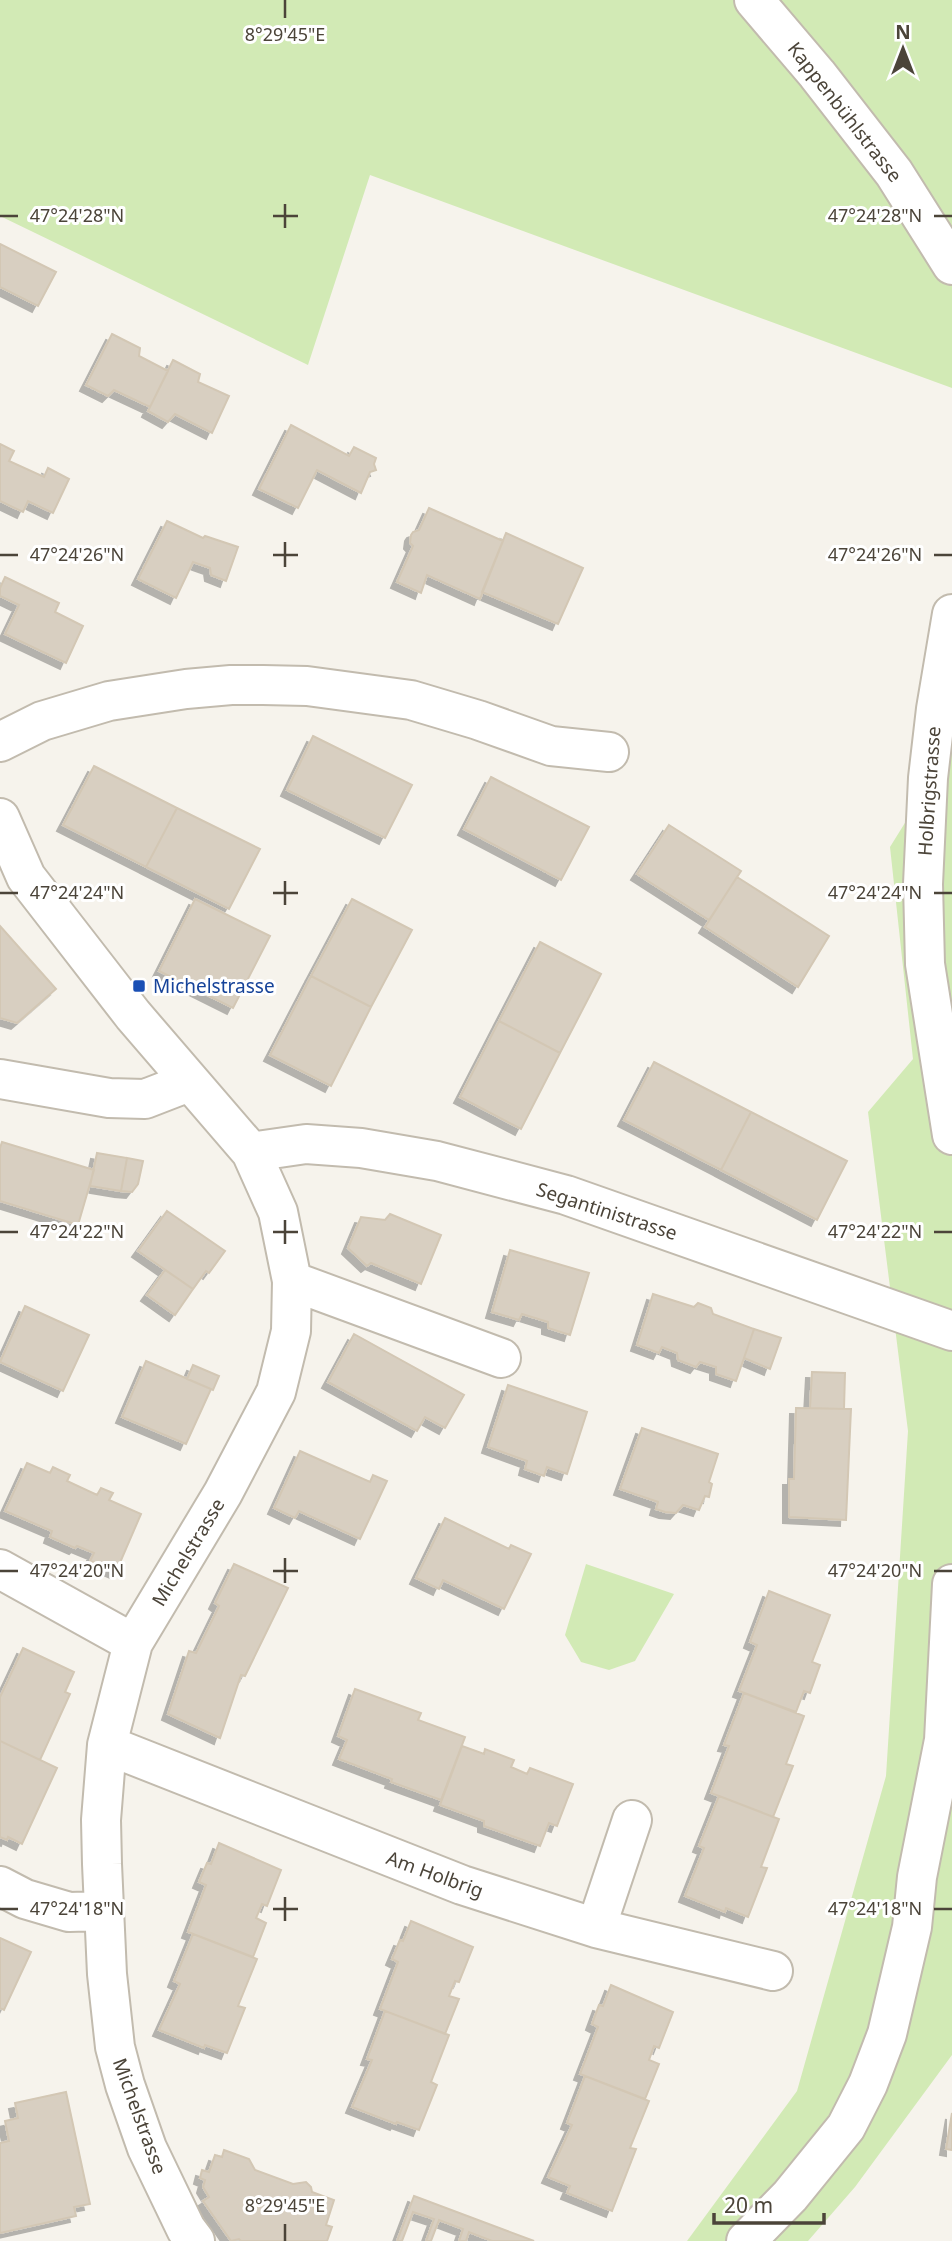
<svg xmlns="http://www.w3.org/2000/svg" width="952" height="2241" viewBox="0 0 952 2241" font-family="'Noto Sans',sans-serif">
<defs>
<filter id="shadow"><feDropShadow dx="-6" dy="6" stdDeviation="0" flood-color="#0004"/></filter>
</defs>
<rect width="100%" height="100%" fill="#f6f3ec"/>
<path fill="#d2eab5" d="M0 0H749L897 191 952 286V388L370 175 308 365 0 216Z
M766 0H952V242Z
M952 747V2055L855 2187 808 2241H687L797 2091 886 1776 908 1431 868 1112 913 1059 890 847Z
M586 1564 674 1594 635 1661 609 1670 581 1662 565 1635Z"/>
<path fill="#d8cfc1" stroke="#d3c7b4" stroke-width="2" filter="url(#shadow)" d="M0 244 56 272 38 306 0 287Z
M112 334 140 348 139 356 168 371 150 407 114 390 108 396 86 385Z
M173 360 200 374 198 382 229 396 212 433 175 414 168 422 148 411Z
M291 425 349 456 354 447 376 458 374 464 376 470 370 472 361 493 317 470 298 508 259 489Z
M0 444 14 451 9 461 44 477 48 468 69 479 53 513 28 501 23 512 0 501Z
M429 508 503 541 480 599 427 575 421 593 397 582 413 546 410 543 411 535 413 532 419 530Z
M167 521 203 538 205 536 238 547 226 581 211 575 210 568 193 562 176 598 138 579Z
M506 533 583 568 558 624 482 592Z
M5 577 59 603 55 612 83 626 66 663 5 634 19 605 0 596V588Z
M313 736 412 785 385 838 287 790Z
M94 766 177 808 146 867 63 825Z
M491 777 589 827 561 880 464 829Z
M177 808 260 849 229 909 146 867Z
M669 825 741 871 709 920 637 874Z
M737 877 829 936 798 987 705 927Z
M195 899 270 936 233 1008 159 971Z
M352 899 412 930 371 1007 311 976Z
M0 926 56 989 17 1023 0 1018Z
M540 942 601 974 560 1053 499 1021Z
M311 976 371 1007 331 1086 270 1055Z
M499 1021 560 1053 521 1129 460 1097Z
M654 1062 751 1112 721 1170 624 1120Z
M751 1112 847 1161 817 1220 721 1170Z
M2 1142 94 1170 78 1225 0 1201V1148Z
M97 1153 127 1158 121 1191 90 1186Z
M127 1158 143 1161 138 1184 132 1192 121 1191Z
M167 1211 225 1251 209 1273 206 1271 193 1289 138 1251Z
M390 1214 441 1235 421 1284 371 1263 367 1266 348 1248 361 1217 385 1220Z
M510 1250 589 1273 570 1335 548 1328V1322L522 1314 519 1320 492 1312Z
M165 1270 193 1289 175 1315 147 1295Z
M653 1294 694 1307 698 1303 711 1308 713 1314 754 1329 736 1381 716 1374V1367L700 1362 696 1367 678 1360 677 1353 662 1347 659 1353 637 1345Z
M25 1306 89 1335 63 1391 0 1362Z
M754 1329 781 1338 770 1369 744 1358Z
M354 1334 464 1395 445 1428 425 1417 417 1431 328 1382Z
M146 1361 211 1389 186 1444 122 1417Z
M193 1365 219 1376 213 1390 187 1379Z
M812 1372 845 1373 844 1409 810 1408Z
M508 1385 587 1412 567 1474 547 1467 544 1476 525 1469 527 1461 488 1447Z
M796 1408 851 1409 846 1520 789 1517V1479H794Z
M642 1428 718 1454 709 1482 712 1484 709 1497 705 1496 699 1510 683 1505 676 1513 665 1512 656 1509 658 1502 620 1489Z
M300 1451 370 1482 373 1475 387 1481 360 1539 299 1511 295 1518 274 1508Z
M27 1463 50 1473 53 1467 70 1475 67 1481 97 1495 101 1488 113 1493 109 1500 141 1514 116 1572 90 1561 94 1553 77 1546 75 1548 50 1537 52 1531 5 1511Z
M445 1518 509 1549 511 1545 531 1554 504 1609 443 1580 439 1589 416 1578Z
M234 1564 288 1588 245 1676 241 1675 220 1738 168 1714 189 1651 196 1653 219 1606 215 1603Z
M769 1591 830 1615 812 1662 820 1665 810 1693 804 1691 796 1712 739 1691 757 1645 750 1642Z
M23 1648 74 1672 65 1692 70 1694 40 1760 0 1741V1697Z
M355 1689 421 1713 418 1720 465 1737 441 1800 391 1782 392 1779 339 1759 347 1740 338 1736Z
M744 1693 804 1716 786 1764 793 1766 773 1817 711 1793 729 1746 724 1745Z
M0 1741 57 1768 22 1844 8 1837 7 1840 0 1837Z
M462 1746 484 1754 485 1749 514 1760 511 1767 527 1774 530 1768 573 1784 557 1826 549 1823 540 1846 484 1826V1821L440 1805Z
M719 1796 779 1819 761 1867 767 1868 748 1917 726 1908 725 1912 685 1896 704 1848 699 1846Z
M219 1843 281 1870 267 1906 262 1904 256 1918 266 1923 253 1957 188 1932 206 1885 199 1882 207 1863 211 1864Z
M411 1921 473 1947 459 1982 455 1981 449 1996 459 1999 445 2034 380 2009 398 1962 392 1959 400 1940 403 1941Z
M193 1934 257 1959 238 2006 245 2008 227 2053 205 2045 204 2048 159 2030 180 1984 174 1981Z
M0 1938 31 1952 4 2010 0 2008Z
M611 1985 673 2012 659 2048 654 2046 649 2060 659 2064 645 2099 580 2074 598 2027 592 2024 599 2005 603 2006Z
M385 2011 449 2035 431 2082 437 2085 419 2130 397 2122 396 2124 352 2107 372 2060 367 2059Z
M585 2076 649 2101 630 2148 636 2149 612 2211 567 2193 570 2186 548 2177 572 2125 567 2123Z
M66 2092 90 2204 74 2207 76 2216 0 2233V2143L9 2141 5 2121 18 2118 15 2103Z
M952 2113V2150L946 2149Z
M224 2150 249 2159 255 2170 293 2184 306 2182 311 2187 312 2192 334 2200 326 2225 332 2227 327 2241H241L239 2239 231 2241 203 2201 209 2197 203 2187 205 2180 200 2178 202 2170 209 2172 215 2155 222 2157Z
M414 2196 534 2241H492L469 2232 466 2241H459L463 2229 439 2220 431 2241H426L434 2219 413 2212 402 2241H397Z"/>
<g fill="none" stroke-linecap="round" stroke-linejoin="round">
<g stroke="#c2bbae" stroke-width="42">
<path id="minor" d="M754 0 817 74 894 173 952 265
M952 614 936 709 928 778 923 884 925 964 952 1135
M0 742 42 721 109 701 186 689 231 685H263L307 686 411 700 478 720 551 746 609 752
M0 818 26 877 133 1015 251 1152 278 1212 292 1281 291 1331 276 1392 223 1493 133 1643 107 1745 101 1820 102 1864 107 1974 115 2047 125 2085 147 2148 186 2229 195 2241
M0 1079 109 1098 145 1099 189 1082
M251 1152 306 1144 361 1148 437 1161 566 1195 952 1331
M292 1281 501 1358
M0 1569 133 1643
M107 1745 462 1885 596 1928 773 1971
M0 1886 25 1899 69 1912 104 1911
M596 1928 632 1820
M746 2241 790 2196 846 2127 868 2084 887 2034 912 1927 917 1877 944 1740 952 1584"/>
</g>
<use href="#minor" stroke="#fff" stroke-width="38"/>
</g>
<path fill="none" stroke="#4b4439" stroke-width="2.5" d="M285 0V18M285 204V228M0 216H18M273 216H298M934 216H952M285 542V567M0 555H18M273 555H298M934 555H952M285 881V905M0 893H18M273 893H298M934 893H952M285 1220V1244M0 1232H18M273 1232H298M934 1232H952M285 1558V1583M0 1571H18M273 1571H298M934 1571H952M285 1897V1921M0 1909H18M273 1909H298M934 1909H952M285 2224V2241"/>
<rect fill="#1a4fb4" stroke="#fff" stroke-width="2.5" x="132" y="979" width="14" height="14" rx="3.5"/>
<g text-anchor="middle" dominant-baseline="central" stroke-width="6" stroke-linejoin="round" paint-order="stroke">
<g font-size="19" fill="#4b4439" stroke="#fff">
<text transform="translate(845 112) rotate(52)">Kappenbühlstrasse</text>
<text transform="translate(929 791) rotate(-86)">Holbrigstrasse</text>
<text transform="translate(607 1211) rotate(18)">Segantinistrasse</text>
<text transform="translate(188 1552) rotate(-59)">Michelstrasse</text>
<text transform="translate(435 1874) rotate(20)">Am Holbrig</text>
<text transform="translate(140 2116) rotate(70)">Michelstrasse</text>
</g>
<g font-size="19" fill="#164399" stroke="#fff" text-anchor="start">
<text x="153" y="986">Michelstrasse</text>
</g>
</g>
<g font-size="18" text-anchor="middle" fill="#4b4439" stroke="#fff" stroke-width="6" stroke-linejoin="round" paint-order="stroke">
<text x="285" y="41">8°29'45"E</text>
<text x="77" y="222">47°24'28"N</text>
<text x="875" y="222">47°24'28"N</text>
<text x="77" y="561">47°24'26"N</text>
<text x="875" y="561">47°24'26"N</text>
<text x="77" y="899">47°24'24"N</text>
<text x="875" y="899">47°24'24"N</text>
<text x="77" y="1238">47°24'22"N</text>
<text x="875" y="1238">47°24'22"N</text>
<text x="77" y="1577">47°24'20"N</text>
<text x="875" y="1577">47°24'20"N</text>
<text x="77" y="1915">47°24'18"N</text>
<text x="875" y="1915">47°24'18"N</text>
<text x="285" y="2212">8°29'45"E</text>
</g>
<g transform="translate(903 49)" stroke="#ffffff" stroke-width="5" paint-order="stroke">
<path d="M0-5L12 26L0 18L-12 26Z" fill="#4b4439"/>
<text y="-10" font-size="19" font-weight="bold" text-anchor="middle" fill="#4b4439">N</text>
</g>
<path d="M714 2213v10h110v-10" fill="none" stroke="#4b4439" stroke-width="3.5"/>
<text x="724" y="2213" font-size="21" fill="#4b4439" stroke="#ffffff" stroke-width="5" paint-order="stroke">20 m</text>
</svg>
